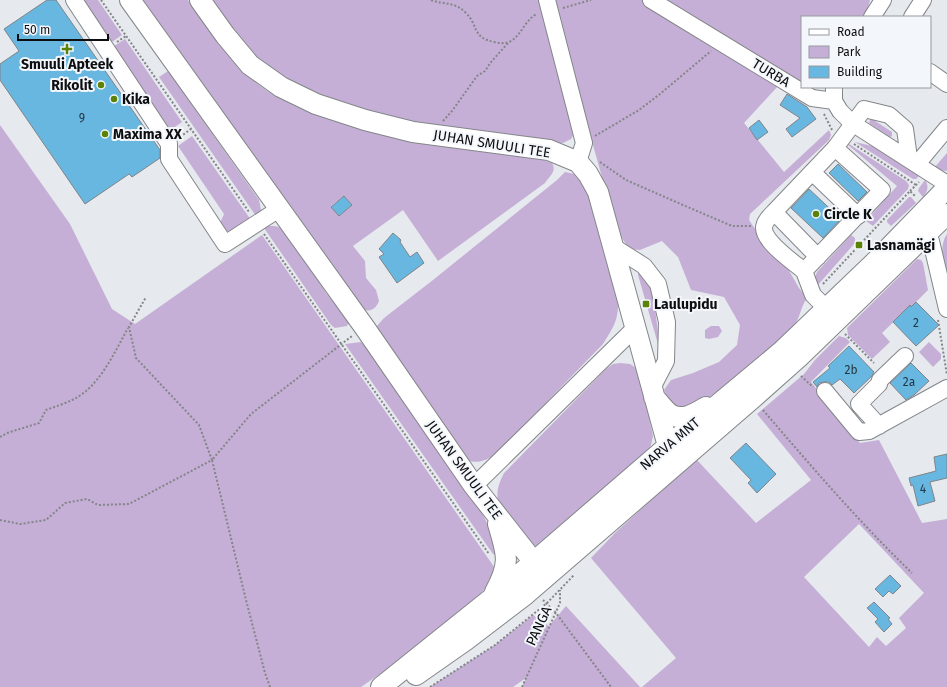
<svg xmlns="http://www.w3.org/2000/svg" width="947" height="687" viewBox="0 0 947 687" font-family="'Fira Sans',sans-serif">
<rect width="100%" height="100%" fill="#e6e9ed"/>
<path fill="#c6afd6" fill-rule="evenodd" d="M79 0H98L122 35 109 44Z
M143 0H188C209 31 230 62 259 85 276 99 302 108 322 115 341 122 360 129 379 134 433 148 489 151 544 160L552 163C557 171 550 176 545 183L438 261 403 210 353 246 365 261 366 278 376 290 379 301C375 311 368 313 359 307ZM344 196 352 205 339 216 331 206Z
M210 0H540L574 134 571 139 563 143 437 130 356 107 306 90 288 80 264 65 248 49Z
M552 0H642L729 52 778 86 744 123 784 172 829 130 831 135 829 140 750 214 749 220 753 226 788 269 799 288 807 298C801 306 800 318 794 326 787 335 776 343 767 351 744 370 711 403 681 409L669 402 664 390 671 380 693 373 719 362 737 345 740 325 724 297 691 290 678 257 662 241 640 250 629 249 622 238 611 209Z
M662 0H870L867 12 864 17H802V86Z
M125 39 182 122 169 131 111 48Z
M168 71 259 200 261 210 256 216 159 77Z
M872 119 892 132V136L890 137 869 123 870 120Z
M0 125 70 224 112 309 135 324 262 235 497 571 493 580 482 592 419 647 361 687H0Z
M192 136 251 220 230 232 226 231 220 223 224 214 178 146Z
M855 142 872 146 919 176 916 179H913Z
M849 144 906 181 909 185 908 189 873 226 866 221 897 186 848 145Z
M947 153V171L938 170 934 168Z
M565 172 574 174 582 182 593 199 618 296C619 319 615 325 603 344L496 454C486 461 477 464 466 460L376 327 384 318 433 280 557 180Z
M925 180C929 186 928 191 923 197L918 191 919 188Z
M909 197H911L916 203 891 226 887 222V220Z
M267 226C276 226 280 226 287 232L326 293 349 322 347 326 335 328 331 325 264 228Z
M947 234V280C944 266 938 247 947 234Z
M851 235 855 238V243L817 286 815 277 817 272Z
M917 259 921 260 923 263 928 290 911 307 910 306 882 333 890 342 872 359 848 335 847 328Z
M639 271 648 279 654 302 660 346 658 344 638 275Z
M711 326H719L722 331 718 337 709 339 705 338V330Z
M839 336 846 338 850 342 811 382 860 443 879 440 922 523 947 519V687H642L676 658 591 558 615 533 696 459 756 523 811 480 757 414 804 374 815 360ZM859 524 924 593 899 618 906 628 886 646 877 637 869 647 804 577Z
M361 342 368 348 482 513 496 541 498 557 493 554 345 344Z
M929 342 941 354V359L933 367 919 352Z
M620 363 630 364 639 370 653 436 651 445 645 456 541 546H535C526 538 501 511 498 500 496 490 500 481 504 473L606 369 613 364Z
M566 606 640 687H522L526 678 513 687H430L495 645 533 615 549 626Z"/>
<path fill="#67b7e1" stroke="#808487" d="M47 0H56L160 150V158L132 177 129 174 85 204 0 80V64L19 51 4 29Z
M787 94 807 107 816 119 792 137 786 129 800 118 780 105Z
M759 120 768 132 757 140 749 128Z
M838 164 867 192 858 201 829 173Z
M809 189 841 219 823 238 791 208Z
M344 196 352 205 339 216 331 207Z
M393 233 401 240 400 242 410 257 417 252 424 263 397 283 379 257 384 254 379 249Z
M916 302 939 325 916 346 893 322 910 305 911 307Z
M849 346 874 372 872 376 854 393 840 379 832 385 829 382H824L819 383 817 387 813 382 830 368 828 366Z
M911 363 929 381 914 395 906 400 890 383Z
M746 443 776 474 757 493 748 483 751 480 730 458Z
M947 454V478L930 482 935 501 918 506 913 485 911 486 909 478 936 471 934 457Z
M890 575 901 586 893 594 889 591 883 597 875 589Z
M874 602 890 618 888 619 892 624 884 632 875 622 878 619 867 608Z"/>
<g fill="none" stroke-linecap="round" stroke-linejoin="round">
<g stroke="#838689" stroke-width="18">
<path id="minor" d="M74 0 169 144V159L225 244 279 209
M547 0 584 143 578 162
M651 0 812 98 834 101
M872 17 883 0
M912 17 923 0
M930 72 947 84
M834 101 840 111 852 123 947 184
M834 101V87
M917 164 947 128
M812 172 858 216
M774 212C770 216 764 222 764 228 764 242 793 262 804 271
M917 227 931 241 947 309
M614 247 644 266 658 284 667 322 666 361 652 388
M818 257 774 212 835 148
M827 309 813 295 804 271 882 190 835 148 864 109 889 115 905 129 909 158
M825 391 859 432 869 431 947 388
M879 426 859 404 879 384 880 380 905 356
M474 486 636 327"/>
</g>
<g stroke="#838689" stroke-width="22">
<path id="major" d="M130 0 365 328 474 486 533 561 546 565
M200 0 225 35 250 65 281 87 316 104 365 120 413 132 549 150 578 162 588 174 598 192 668 446C666 463 663 470 653 484
M654 397C659 402 664 410 670 414 682 422 696 413 706 407
M495 592C511 563 507 554 498 524
M416 675 466 640 525 595 753 398 799 357 947 214
M381 687 492 598 668 446 782 351 878 259 947 188"/>
</g>
<path stroke="#838588" stroke-width="2" stroke-dasharray="2 2" stroke-linecap="butt" d="M101 0 249 212
M431 0C444 5 453 1 465 12 479 25 471 37 494 42 499 43 503 44 509 42 521 37 525 19 537 14
M563 8 591 0
M117 42 126 36
M824 114 832 130
M443 121 452 111 477 76 485 71 491 62 509 42
M595 136 639 110 660 94 711 51
M180 137 191 129
M854 144 916 185
M600 162 626 180 683 205 732 226H751
M910 191 919 182
M264 234 489 554
M823 284 910 191 916 197
M938 320 947 375
M845 334 874 363
M801 376 813 387
M763 410C811 466 859 522 912 573
M0 437 7 433 39 423 46 410C54 407 64 404 72 400 99 388 114 353 128 328
M0 520 20 524 46 520 65 503 87 499 98 505 129 504 212 460 199 425 136 358 129 327 146 297
M543 600 556 613 611 687
M270 687 265 673 246 600 212 460 251 414 352 336
M430 687 495 645 547 603 574 575
M522 687 560 603V590"/>
<use href="#minor" stroke="#fff" stroke-width="16"/>
<use href="#major" stroke="#fff" stroke-width="20"/>
</g>
<g fill="#598206" stroke="#f3f6fb" stroke-width="1.5">
<path d="M65 43h4v4h4v4h-4v4h-4v-4h-4v-4h4z"/>
<circle cx="101" cy="85" r="4"/>
<circle cx="114" cy="99" r="4"/>
<circle cx="105" cy="134" r="4"/>
<circle cx="816" cy="214" r="4"/>
<rect x="855" y="241" width="8" height="8" rx="2"/>
<rect x="642" y="300" width="8" height="8" rx="2"/>
</g>
<g text-anchor="middle" dominant-baseline="central" stroke-width="4" stroke-linejoin="round" paint-order="stroke">
<g font-size="12" fill="#243844">
<text x="82" y="118">9</text>
<text x="916" y="323">2</text>
<text x="851" y="370">2b</text>
<text x="909" y="382">2a</text>
<text x="923" y="489">4</text>
</g>
<g font-size="14" font-weight="bold" fill="#0d0e10" stroke="#f3f6fb" text-anchor="start">
<text x="67" y="64" text-anchor="middle">Smuuli Apteek</text>
<text x="93" y="85" text-anchor="end">Rikolit</text>
<text x="122" y="99">Kika</text>
<text x="113" y="134">Maxima XX</text>
<text x="824" y="214">Circle K</text>
<text x="867" y="245">Lasnamägi</text>
<text x="654" y="304">Laulupidu</text>
</g>
<g font-size="14" fill="#0d0e10" stroke="#f3f6fb">
<text transform="translate(771 73) rotate(31)">TURBA</text>
<text transform="translate(492 144) rotate(9)">JUHAN SMUULI TEE</text>
<text transform="translate(670 444) rotate(-40)">NARVA MNT</text>
<text transform="translate(464 470) rotate(54)">JUHAN SMUULI TEE</text>
<text transform="translate(539 626) rotate(-65)">PANGA</text>
</g>
</g>
<rect x="801" y="16" width="130" height="72" fill="#f3f6fb" stroke="#97999d"/>
<rect x="809" y="29" width="20" height="6" fill="#ffffff" stroke="#97999d"/>
<text x="837" y="36" font-size="12" fill="#0d0e10">Road</text>
<rect x="809" y="46" width="20" height="12" fill="#c6afd6" stroke="#97999d"/>
<text x="837" y="56" font-size="12" fill="#0d0e10">Park</text>
<rect x="809" y="66" width="20" height="12" fill="#67b7e1" stroke="#97999d"/>
<text x="837" y="76" font-size="12" fill="#0d0e10">Building</text>
<path d="M18 34v6h90v-6" fill="none" stroke="#0d0e10" stroke-width="2"/>
<text x="24" y="34" font-size="12" fill="#0d0e10" stroke="#f3f6fb" stroke-width="3" paint-order="stroke">50 m</text>
</svg>
